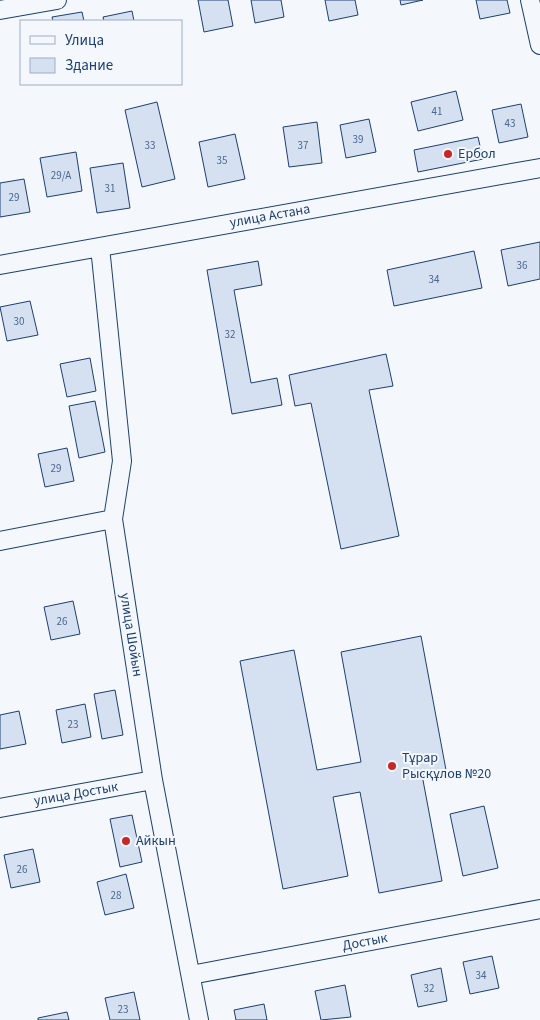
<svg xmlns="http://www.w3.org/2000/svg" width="540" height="1020" viewBox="0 0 540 1020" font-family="'Source Sans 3',sans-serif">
<rect width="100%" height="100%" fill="#f4f7fb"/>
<path fill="#d5e0f0" stroke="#1d3f73" d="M198 0H228L233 26 204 32Z
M251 0H281L284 17 255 23Z
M325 0H355L358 15 329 21Z
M400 0H423L401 5Z
M476 0H507L510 13 480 19Z
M132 11 134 21H104L103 17Z
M82 12 84 21H53L52 17Z
M456 91 463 120 418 131 411 102Z
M157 102 175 179 142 187 125 110Z
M521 104 528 137 499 143 492 110Z
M369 119 376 152 346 158 340 125Z
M317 122 322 163 289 167 283 127Z
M235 134 245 179 208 187 199 142Z
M478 137 483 159 418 172 414 150Z
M76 152 82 191 47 197 40 158Z
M123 163 130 208 97 213 90 168Z
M24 179 30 212 0 217V183Z
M540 242V279L508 286 501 250Z
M474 251 482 288 394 306 387 270Z
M258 261 262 285 234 290 251 383 277 378 282 405 232 414 207 270Z
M30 301 38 335 7 341 0 307Z
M386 354 393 386 369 390 399 536 341 549 311 403 295 406 289 375Z
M90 358 96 391 67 397 60 364Z
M95 401 105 452 79 458 69 406Z
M67 448 74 481 45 487 38 454Z
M73 601 80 634 51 640 44 607Z
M421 636 446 770 422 775 442 881 379 893 360 792 333 797 348 876 283 889 240 661 294 650 317 770 361 762 341 652Z
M115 690 123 735 102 739 94 694Z
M85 704 91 737 62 743 56 710Z
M19 711 26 744 0 749V715Z
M484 806 498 868 463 876 450 814Z
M132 815 142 862 120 867 110 819Z
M33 849 40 882 11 888 4 855Z
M126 874 134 908 105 915 97 882Z
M492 956 499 988 470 994 463 962Z
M441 968 447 1001 418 1007 411 975Z
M345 985 351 1017 321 1020 315 991Z
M134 992 140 1020H110L105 998Z
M264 1004 267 1020H236L234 1010Z
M67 1012 69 1020H38V1018Z"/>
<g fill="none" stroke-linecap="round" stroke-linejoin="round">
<g stroke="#1d3f73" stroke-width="20">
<path id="street" d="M530 0 540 45
M0 10 57 0
M100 247 122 461 113 519 153 780 199 1020
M0 265 540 168
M0 541 113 519
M0 808 153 780
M191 975 540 909"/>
</g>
<use href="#street" stroke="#f4f7fb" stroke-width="18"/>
</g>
<g fill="#c62828" stroke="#f4f7fb" stroke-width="2">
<circle cx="448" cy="154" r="5"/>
<circle cx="392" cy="766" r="5"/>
<circle cx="126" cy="841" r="5"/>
</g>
<g text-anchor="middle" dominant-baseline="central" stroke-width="4" stroke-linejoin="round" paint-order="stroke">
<g font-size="11" fill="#4b6792">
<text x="437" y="111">41</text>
<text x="510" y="123">43</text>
<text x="358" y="139">39</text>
<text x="150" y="145">33</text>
<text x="303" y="145">37</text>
<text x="222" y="160">35</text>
<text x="61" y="175">29/А</text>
<text x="110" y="188">31</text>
<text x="14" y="197">29</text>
<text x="522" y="265">36</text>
<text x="434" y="279">34</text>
<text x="19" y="321">30</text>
<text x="230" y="334">32</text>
<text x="56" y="468">29</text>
<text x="62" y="621">26</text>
<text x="73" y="724">23</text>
<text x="22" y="869">26</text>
<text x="116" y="895">28</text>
<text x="481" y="975">34</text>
<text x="429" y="988">32</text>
<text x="123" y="1009">23</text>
</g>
<g font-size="14" fill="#1d3f73" stroke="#f4f7fb" text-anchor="start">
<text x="458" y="154">Ербол</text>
<text x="402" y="758">Тұрар<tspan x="402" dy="16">Рысқұлов №20</tspan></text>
<text x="136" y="841">Айкын</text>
</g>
<g font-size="14" fill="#1d3f73" stroke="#f4f7fb">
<text transform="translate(270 216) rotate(-10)">улица Астана</text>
<text transform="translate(131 635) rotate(81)">улица Шойын</text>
<text transform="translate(76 794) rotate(-10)">улица Достык</text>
<text transform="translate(365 942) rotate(-11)">Достык</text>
</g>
</g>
<rect x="20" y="20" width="162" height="65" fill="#f4f7fb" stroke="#9eadc5"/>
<rect x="30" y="36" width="25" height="8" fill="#f4f7fb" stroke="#9eadc5"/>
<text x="65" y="45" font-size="15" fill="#1d3f73">Улица</text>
<rect x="30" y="58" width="25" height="15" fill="#d5e0f0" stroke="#9eadc5"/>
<text x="65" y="70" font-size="15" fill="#1d3f73">Здание</text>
</svg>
